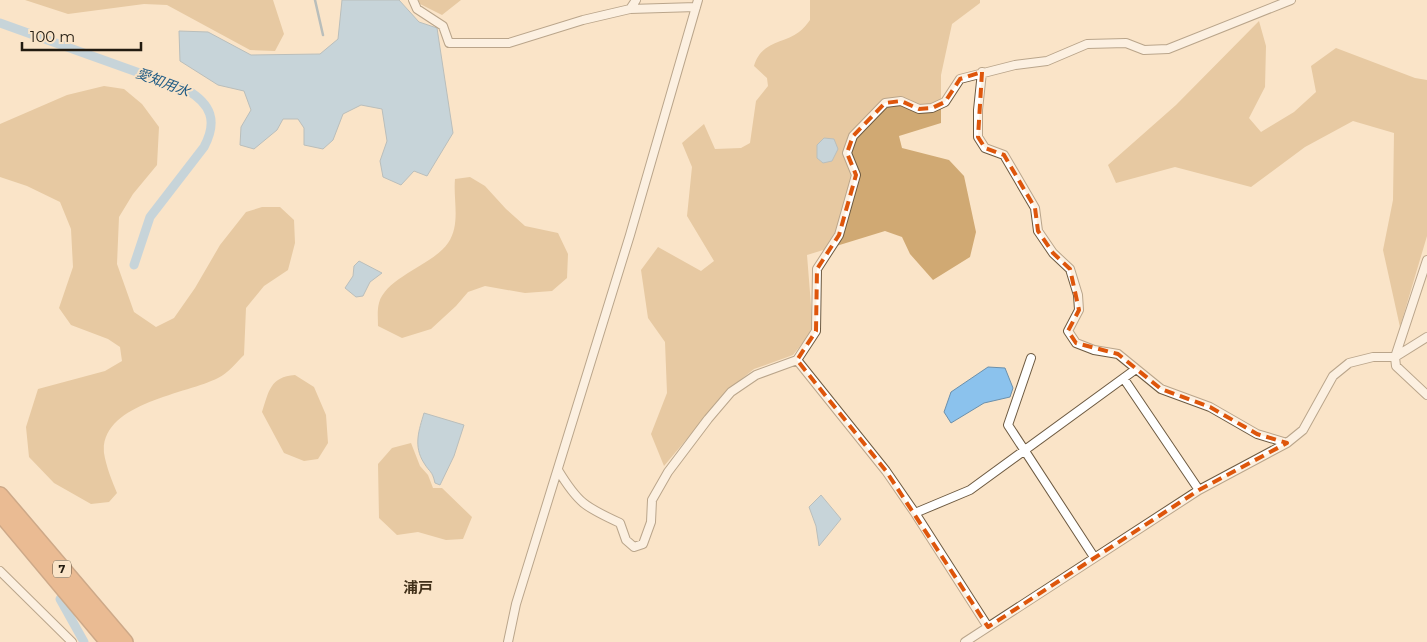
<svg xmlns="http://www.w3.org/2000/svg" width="1427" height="642" viewBox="0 0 1427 642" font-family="Montserrat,'Noto Sans JP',sans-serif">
<rect width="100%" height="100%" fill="#fae4c8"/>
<path fill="#d0a973" d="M25 0H273L284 34 275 51 250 50 167 5 144 4 68 14Z
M418 0H461L442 15 420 4Z
M810 0H980V3L952 24 941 75V123L899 136 902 148 949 160 964 176 976 232 970 257 933 280 910 254 902 237 885 231 807 255 813 330 793 355 754 369 729 389 664 466 651 434 667 393 665 342 648 318 641 270 658 247 701 271 714 261 687 216 692 167 682 143 704 124 715 149 741 148 750 143 756 101 768 86 767 78 754 66C761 41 783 44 799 32 803 29 807 24 810 20Z
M1259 21 1266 46 1265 87 1249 118 1261 132 1294 112 1316 92 1311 66 1336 48 1415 78 1427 80V236L1400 327 1383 250 1393 200 1394 133 1353 121 1305 147 1251 187 1175 167 1116 183 1108 165 1176 105Z
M104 86 124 89 142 104 159 127 157 165 133 194 119 217 117 264 134 312 156 327 174 318 195 288 220 245 246 212 262 207H280L294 220 295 243 288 270 264 286 246 308 244 355C236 363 228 373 218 378 187 394 100 403 104 453 106 466 112 481 117 493L109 502 91 504 54 483 29 457 26 427 38 389 105 371 122 361 120 347 108 339 71 325 59 308 73 267 71 229 60 202 27 186 0 177V124L67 95Z
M470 177 485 186 506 209 525 226 558 233 568 254 567 278 552 291 525 293 485 286 468 292 456 306 431 329 402 338 378 326C378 319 377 310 379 303 386 277 433 265 448 243 461 224 453 200 455 179Z
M295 375 314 387 326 415 328 443 318 459 304 461 284 453 262 412C269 391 270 377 295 375Z
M411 443 420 466 428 475 433 488H442L472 517 463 539 446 540 418 532 397 535 379 518 378 464 392 448Z"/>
<path fill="#8bc2ed" stroke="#6c90ab" d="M342 0H399L419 22 437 28 453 133 427 176 414 171 401 185 383 177 380 161 387 141 382 109 361 105 343 114 333 140 323 149 304 145V128L298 119H283L277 130 254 149 240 145 241 127 251 110 244 91 218 85 180 61 179 31 208 32 251 55 320 54 338 39Z
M824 138 834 139 838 149 832 161 823 163 817 158V145Z
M359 261 382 273 370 282 363 296 356 297 345 288 353 276 354 266Z
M988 367 1005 368 1013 388 1010 397 984 403 951 423 944 412 951 392Z
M424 413 464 425 454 456 440 485 435 483C432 470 430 473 424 463 413 446 419 430 424 413Z
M821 495 841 519 819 546 816 526 809 507Z"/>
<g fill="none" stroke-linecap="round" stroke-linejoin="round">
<path stroke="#6c90ab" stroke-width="2.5" d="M315 0 323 35"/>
<path stroke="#8bc2ed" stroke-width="9" d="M0 23 187 90C211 104 218 121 204 147L150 217 134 265
M60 599 84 642"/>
<g stroke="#6d5a41" stroke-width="10">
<path id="minor" d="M413 0 417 9 443 26 449 43H509L583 20 630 9 696 7
M630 9 636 0
M982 72 978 110V137L985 148 1004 155 1035 208 1038 231 1053 253 1070 269 1078 295 1079 310 1068 331 1076 343 1094 350 1118 354 1161 389 1210 407 1257 434 1287 443
M1427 260 1395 357 1396 366 1427 395
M1031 358 1008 425 1094 557
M797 360 886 471 915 513 988 627
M1124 379 1199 490
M558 470C578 503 585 507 620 523L626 540 634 547 643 544 651 522 652 500 668 472 708 419 731 392 756 375 797 360 816 331 817 269 839 235 856 175 847 153 853 136 885 103 901 101 919 109 932 108 945 102 960 79 1015 65 1047 61 1087 44 1126 43 1144 50 1168 49 1291 0
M915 513 970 490 1136 369
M0 571 72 642
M508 642 516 604 630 235 698 0
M965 642 1199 490 1287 443 1303 430 1333 376 1349 363 1373 357H1395L1427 337"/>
</g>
<g stroke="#98623b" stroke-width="18">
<path id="motorway" d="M0 495 125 642
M0 513 108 642"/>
</g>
<use href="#minor" stroke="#fff" stroke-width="8"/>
<use href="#motorway" stroke="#d88952" stroke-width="15"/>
</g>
<path d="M0 0H1427V642H0ZM982 72 978 137 985 148 1004 155 1035 208 1038 231 1053 253 1070 269 1079 310 1068 331 1076 343 1118 354 1161 389 1210 407 1257 434 1287 443 1199 490 988 627 886 471 797 360 816 331 817 269 839 235 856 175 847 153 853 136 885 103 901 101 919 109 932 108 945 102 960 79Z" fill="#fae4c8" fill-opacity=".55" fill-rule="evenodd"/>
<path fill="none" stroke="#de560c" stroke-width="4" stroke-dasharray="10 6" stroke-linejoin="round" d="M982 72 978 137 985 148 1004 155 1035 208 1038 231 1053 253 1070 269 1079 310 1068 331 1076 343 1118 354 1161 389 1210 407 1257 434 1287 443 1199 490 988 627 886 471 797 360 816 331 817 269 839 235 856 175 847 153 853 136 885 103 901 101 919 109 932 108 945 102 960 79Z"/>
<g text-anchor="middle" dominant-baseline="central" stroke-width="4" stroke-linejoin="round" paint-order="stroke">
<rect fill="#fae4c8" stroke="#635747" stroke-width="1" x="53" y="560.5" width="18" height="17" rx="4"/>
<g font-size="11" font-weight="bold" fill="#221b10">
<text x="62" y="569">7</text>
</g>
<g font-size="14" font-style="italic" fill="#1e5a84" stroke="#fae4c8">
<text transform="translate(163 82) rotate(21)">愛知用水</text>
</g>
<g font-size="15" font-weight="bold" fill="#42311a" stroke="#fae4c8">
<text x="418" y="587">浦戸</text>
</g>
</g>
<path d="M22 42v8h119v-8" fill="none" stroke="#221b10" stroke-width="2.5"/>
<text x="30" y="42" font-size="15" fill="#221b10" stroke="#fae4c8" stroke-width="4" paint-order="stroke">100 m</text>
</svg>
